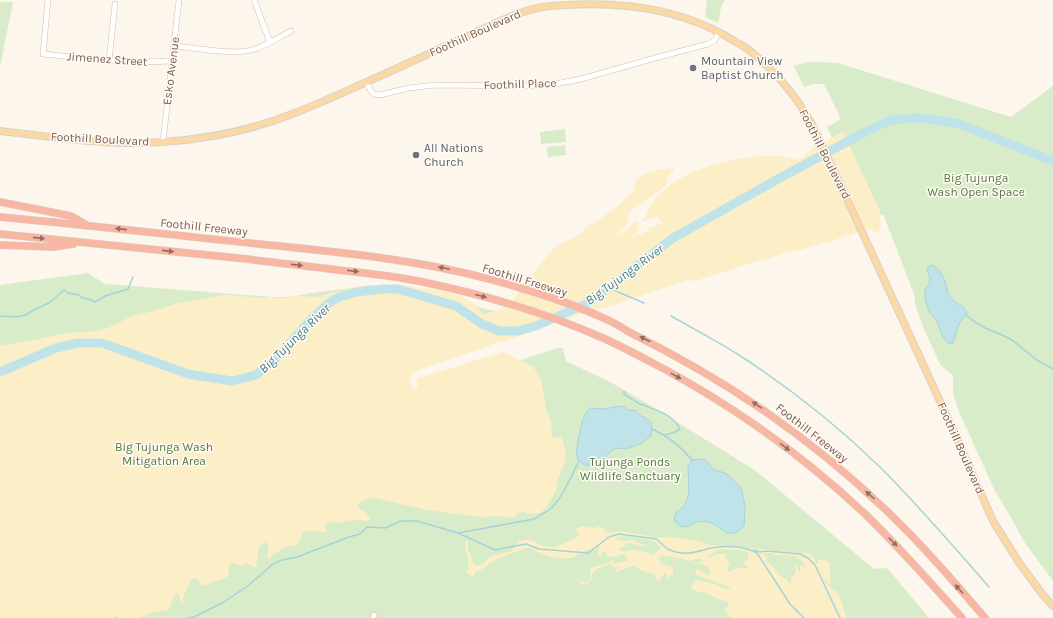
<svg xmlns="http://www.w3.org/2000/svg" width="1053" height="618" font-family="Karla,sans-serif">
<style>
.green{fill:#d8ecc9}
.sand{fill:#fcefc7;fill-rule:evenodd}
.water{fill:#bfe3e8;stroke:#a5d3da}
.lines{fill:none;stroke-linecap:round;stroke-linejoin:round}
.stream{stroke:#a5d3da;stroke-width:1.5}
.river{stroke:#bfe3e8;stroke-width:9}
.minor-casing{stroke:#d1beb0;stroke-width:6}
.major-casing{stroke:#dad1cd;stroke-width:8}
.highway-casing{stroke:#dad1cd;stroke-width:8}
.minor{stroke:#fff;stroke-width:5}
.major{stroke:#fbd9a5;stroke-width:6}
.highway{stroke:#f7b7a3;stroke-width:7}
.oneway{fill:#936e5e}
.worship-dot{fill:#6b7280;stroke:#fffaf3;stroke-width:1.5}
.labels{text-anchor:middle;stroke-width:3;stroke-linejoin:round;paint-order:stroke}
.street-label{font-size:12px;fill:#7a5c4d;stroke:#fffaf3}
.worship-label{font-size:12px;fill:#5b616d;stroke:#fffaf3;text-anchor:start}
.park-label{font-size:12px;fill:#537a41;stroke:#fffaf3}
.water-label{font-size:13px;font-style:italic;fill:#437c86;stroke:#fffaf3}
</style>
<rect width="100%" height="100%" fill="#fdf6ec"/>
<g class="green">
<path d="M707,0H725C719,6 721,15 718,23L705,17Z"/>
<polygon points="0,2 13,2 0,67"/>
<polygon points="807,62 817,62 838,63 1011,117 1053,86 1053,581 1025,543 1017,529 1012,519 995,491 960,414 953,394 953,376 948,371 941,366 924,329 916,308 914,294 883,214 874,217 867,215 827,127 841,119 824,84 813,84 804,87 794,66"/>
<polygon points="565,129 566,142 541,144 540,132"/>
<polygon points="565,145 566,155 548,157 547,147"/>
<polygon points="88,273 105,284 272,297 291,297 311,293 374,285 460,302 519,318 395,368 406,404 434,389 557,348 563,348 566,361 612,383 648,404 756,471 874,569 887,568 929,618 0,618 0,285"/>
</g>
<g class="sand">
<path d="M843,132L880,211C880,218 882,227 878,234L873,230L867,229L829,242L823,243L800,250L785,253L767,259L760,260L692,282L691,279C674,285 657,290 640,296C625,301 610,308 593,310L524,333V335L497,343L421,369L410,376L412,386L414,389H416L418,386L416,381L419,378L503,352L524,362L533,367L539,375L543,389L546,409L551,423L552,436L555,438L562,437L564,446L566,452L565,462L558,478L556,490L546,508L540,513L530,514L524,512L518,513L515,516L511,518L498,516L480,517L427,510L375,498C368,498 363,500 358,505L359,508L365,512L370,518L368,521L354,520L339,523L327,522L326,525V532C316,532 312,528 302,533L300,541L296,545L285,547L273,555L268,560L267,557L269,546L265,542L261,544L258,551L256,567H253L247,563L244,564L242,566C238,565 236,563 231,563L229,565L228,576L221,580L214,581L206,585H202L197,579L194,578L191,579L189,585L187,586C186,592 182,597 183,603L180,601V596L179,594L177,593L173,597L170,608L168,610L152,613L139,618H118L115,615L113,618H0V346L39,339L67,333L97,331L108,328L132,316L150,312L178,303L225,295H228L261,298L269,297L284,298L299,296L315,297L360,286L370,285H399L438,290L453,294L460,296L475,304L483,314C494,312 503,309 512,301L551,251L559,245L581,233L591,224L594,223L617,207L634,191C635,187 635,184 636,181C641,171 663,169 673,168L674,170C668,176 667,177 666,186L633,209L629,214C630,227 621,229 614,237C618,235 621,234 624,232C630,228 631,222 638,222L639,229L632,236L641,234L647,231L649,228L663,223L657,217L643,222C642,219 645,217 647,215L646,214C648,210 650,205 653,201C659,193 675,181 684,176C706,164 754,154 779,156C786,157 793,158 800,160L812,148Z"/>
<path d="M581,526L596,528L599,526L600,527L604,529L608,533L619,531L643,535L657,538L671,537L699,541L710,545L739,547L811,554L817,564L819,563L818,560H824L829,562C832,569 828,575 831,582L829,584L823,576V577L828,585L837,592L842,603L846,618H735L728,616L725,609L729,605L728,602L716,598L707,593L696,591L692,589L691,586L694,581C702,580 710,583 718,585C722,587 726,590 730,589L729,587L696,575L695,572L696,570L698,569C701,572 704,572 706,574L710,575C710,562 701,564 692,564L704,561L699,558L690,561L678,558L660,555L659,557L661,564L668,565L666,567L669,566H673V575L669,576V578H667L666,573L662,576L659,581H657L655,574L642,571L633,565L618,572L615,571L619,566L612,568V565L611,564C606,566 596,568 593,573C591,578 591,581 586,585H583L576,580L584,582L586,583C591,580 590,573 591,568L609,563L613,559V563L627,561V557L623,554L614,557L609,556L608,559L606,552H603L600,556L597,554L600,546C594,549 588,549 582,552C578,554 575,557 571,558C559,560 538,555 530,547L499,558L489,564L484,568L475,572L474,577L465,571L470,568L467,566L469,561V560H468C468,553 463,549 466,540H468V551L472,557L473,564L479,566C483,565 484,563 487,560C492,555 503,552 510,552L520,541C535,538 535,544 547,547C557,549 571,540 580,535L576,529ZM626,536L641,539L652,540L661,547V548L656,553L652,555L646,552L634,550L621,551L620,550V548L624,546L627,543C634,542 641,548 648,546L638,543L634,540L626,541L615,539L616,537ZM718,549L741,550L749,553L748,556V558L744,563L748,567V568H738L728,572L727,568L730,563L728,560L725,558L726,554H718L708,558L709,555L714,553L716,550ZM765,553C771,552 773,555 778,555C791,556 798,553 806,567H805L800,566V571L799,572L797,565H796L795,567L796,573L793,576L791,577V582L790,583L786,579L781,577C776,572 773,564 766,561V559L768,558L765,557L764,554Z"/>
</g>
<g class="water">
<path d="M932,265C941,270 945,279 947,289C948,292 948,295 951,298C956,304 964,305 967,313L959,324L953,343L950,344C940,339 941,328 936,320C935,317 931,315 930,313C927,308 924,297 925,291C925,287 930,285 930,280C931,274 922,268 932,265Z"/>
<path d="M620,406L624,407L628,410H635C641,418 646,417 652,423L651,436L642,443L626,449L617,448L612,450L606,457L596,464L586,466C583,464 579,462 577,457C575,452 581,426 583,419C585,415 587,411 590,408L604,409Z"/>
<path d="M704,459L713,469L727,474L741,488L745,506L744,526L735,533H726C718,526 709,519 697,522C694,522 692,525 689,526C682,529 677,525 674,519L676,512L684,507L689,494L688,467L692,460Z"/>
</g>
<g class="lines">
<g class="stream">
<polyline points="609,288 644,303"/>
<polyline points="966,315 975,322 985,328 1000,334 1012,340 1037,360 1053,369"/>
<polyline points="0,316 16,317 26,315 37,308 41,307 44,305 49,303 64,290 68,293 79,295 82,298 89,299 95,302 105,296 128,289 133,277"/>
<path d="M671,316C694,329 717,341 739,355C790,388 838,426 881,468C919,506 954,547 989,587"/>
<path d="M624,391V394C629,397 634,401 640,404C655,410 672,413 680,429L673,433L664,435"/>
<path d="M652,429C669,437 679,445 692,460"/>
<path d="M458,533L534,519C539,516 545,513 550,509C562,499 572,475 579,461"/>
<polyline points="754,550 760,552 767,551 800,554 808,558 815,565 840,618"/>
<path d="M188,618L194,617L224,602L249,585L273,564L282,560L297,557L349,537L360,534L367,527L385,528L401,521H417L458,533L495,550L526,544L539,549L588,553L609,537L619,534L656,539C660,542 663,546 668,549C672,551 679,553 683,553C693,554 702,550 711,548C725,545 744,546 757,553L790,604L804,618"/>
</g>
<polyline class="river" points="0,372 56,348 78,343 102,343 188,374 232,381 256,375 278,357 313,317 330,302 339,297 357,292 382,289 398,289 456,306 482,324 499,331 518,331 536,326 588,303 598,296 673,238 778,179 865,132 891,120 919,118 957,123 1053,161"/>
<defs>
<g id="minor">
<path d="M48,0L43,54C86,58 128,64 171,61"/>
<polyline points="254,0 270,42"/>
<path d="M174,46C196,48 235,56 255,49C267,45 279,37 291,31"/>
<polyline points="109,61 115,4"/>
<polyline points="366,82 371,91 374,94 380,95 409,88 434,85 531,86 550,85 581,79 655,58 708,44 715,40 719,32"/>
<polyline points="163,142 179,0"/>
<polyline points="373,618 374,615"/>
</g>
<path id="major" d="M0,131C54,137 109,146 163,142C206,139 252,130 292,114C321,103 350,89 378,77C418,59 457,41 496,23C511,16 526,10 542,7C605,0 670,4 726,36C734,41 742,45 749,50C777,72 802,103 817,134L950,423L993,521L1020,564L1043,595L1053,606"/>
<g id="highway">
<polyline points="0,202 71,216 85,224"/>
<path d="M0,217C86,225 173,235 259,244C337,252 414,259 489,279C530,290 572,303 610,321C616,324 623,328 629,332C728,381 813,439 892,516C925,548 955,583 985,618"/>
<path d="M0,234C82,242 165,251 247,259C277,263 308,266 338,270C367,273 395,276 423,282C485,295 546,313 603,338C625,348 645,359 666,370C739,410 806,458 866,515C900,548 931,583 962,618"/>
<polyline points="0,245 53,247 73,244"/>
</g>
</defs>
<use href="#minor" class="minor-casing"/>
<use href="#major" class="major-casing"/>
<use href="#highway" class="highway-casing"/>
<use href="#minor" class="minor"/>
<use href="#major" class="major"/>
<use href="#highway" class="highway"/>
</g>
<defs><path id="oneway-solid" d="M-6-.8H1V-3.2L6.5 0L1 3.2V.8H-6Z"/></defs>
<g class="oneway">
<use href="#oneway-solid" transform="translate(121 229) rotate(-174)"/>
<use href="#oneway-solid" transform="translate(39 238) rotate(6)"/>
<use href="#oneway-solid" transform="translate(168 251) rotate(6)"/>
<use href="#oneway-solid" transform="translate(297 265) rotate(6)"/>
<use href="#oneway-solid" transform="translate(444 268) rotate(-168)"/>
<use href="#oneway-solid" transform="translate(353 271) rotate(7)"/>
<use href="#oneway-solid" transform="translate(481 296) rotate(15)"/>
<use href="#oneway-solid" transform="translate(645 339) rotate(-153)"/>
<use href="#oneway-solid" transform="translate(676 376) rotate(29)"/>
<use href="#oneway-solid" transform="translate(757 405) rotate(-146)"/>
<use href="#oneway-solid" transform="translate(785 447) rotate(37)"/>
<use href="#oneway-solid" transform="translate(870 495) rotate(-138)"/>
<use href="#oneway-solid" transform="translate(893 542) rotate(45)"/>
<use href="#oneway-solid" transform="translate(959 589) rotate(-132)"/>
</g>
<g class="worship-dot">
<circle cx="693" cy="68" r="4"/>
<circle cx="416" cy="155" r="4"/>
</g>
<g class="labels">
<g class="street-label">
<text transform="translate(475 33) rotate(-24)" y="4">Foothill Boulevard</text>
<text transform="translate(107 59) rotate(4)" y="4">Jimenez Street</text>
<text transform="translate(171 71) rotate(-83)" y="4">Esko Avenue</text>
<text transform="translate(520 84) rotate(-2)" y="4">Foothill Place</text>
<text transform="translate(100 139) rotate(3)" y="4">Foothill Boulevard</text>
<text transform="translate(825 154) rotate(63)" y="4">Foothill Boulevard</text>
<text transform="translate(204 227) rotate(6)" y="4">Foothill Freeway</text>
<text transform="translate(525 280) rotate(17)" y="4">Foothill Freeway</text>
<text transform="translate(812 433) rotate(38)" y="4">Foothill Freeway</text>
<text transform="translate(961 448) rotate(66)" y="4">Foothill Boulevard</text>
</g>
<g class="worship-label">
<text x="701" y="65">Mountain View<tspan x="701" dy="14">Baptist Church</tspan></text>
<text x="424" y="152">All Nations<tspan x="424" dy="14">Church</tspan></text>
</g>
<g class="park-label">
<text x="976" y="182">Big Tujunga<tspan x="976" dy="14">Wash Open Space</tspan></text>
<text x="164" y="451">Big Tujunga Wash<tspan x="164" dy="14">Mitigation Area</tspan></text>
<text x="630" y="466">Tujunga Ponds<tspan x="630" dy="14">Wildlife Sanctuary</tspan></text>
</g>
<g class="water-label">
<text transform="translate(624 274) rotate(-36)" y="5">Big Tujunga River</text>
<text transform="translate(294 338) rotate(-44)" y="5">Big Tujunga River</text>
</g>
</g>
</svg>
